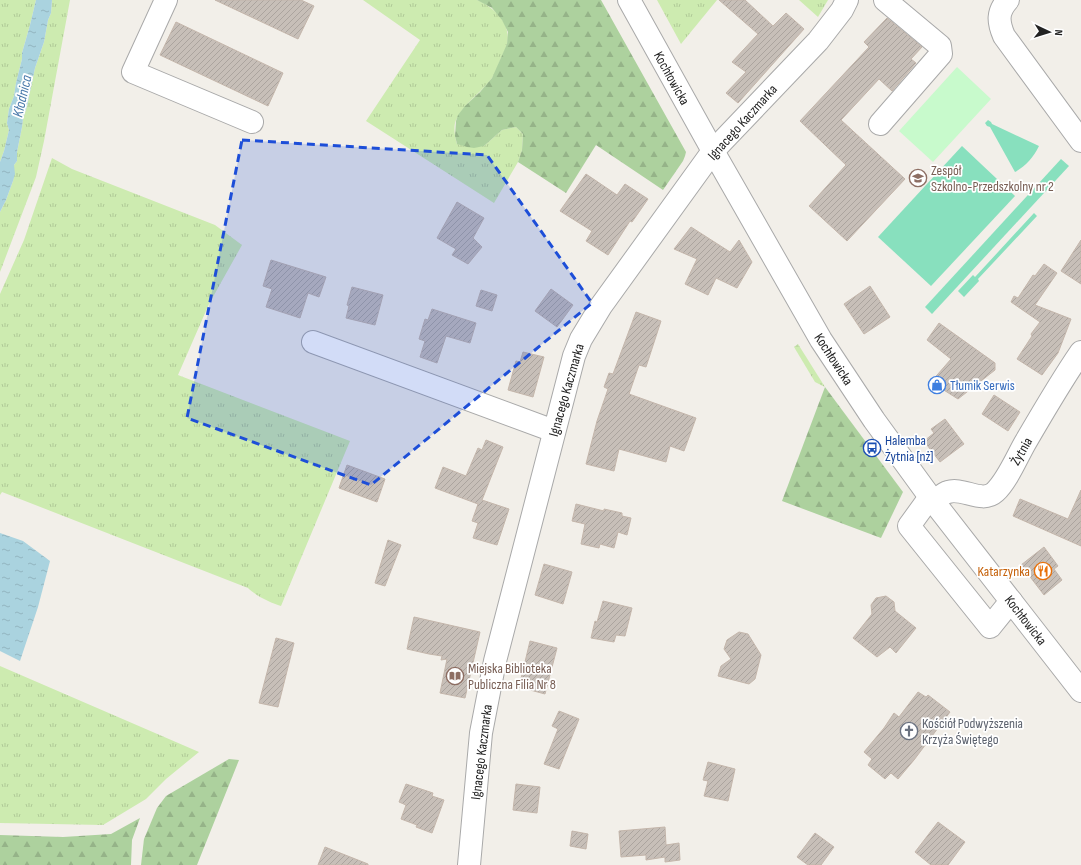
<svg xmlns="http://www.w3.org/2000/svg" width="1081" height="865" font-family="'Sofia Sans Condensed',sans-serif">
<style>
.grass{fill:url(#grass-tufts)}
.forest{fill:url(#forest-firs)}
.park{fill:#c8facc}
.pitch{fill:#88e0be}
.water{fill:url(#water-ripples)}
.building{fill:url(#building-hatch);stroke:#c4b6ab}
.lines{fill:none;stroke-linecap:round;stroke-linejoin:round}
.minor-casing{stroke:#a9a9a9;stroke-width:24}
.minor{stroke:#fff;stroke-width:22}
.marked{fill:#1d4ed8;fill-opacity:0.2;stroke:#1d4ed8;stroke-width:3;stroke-dasharray:8 5;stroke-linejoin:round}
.labels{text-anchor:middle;stroke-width:3.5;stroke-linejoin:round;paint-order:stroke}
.street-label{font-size:14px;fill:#222;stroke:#fff}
.education-label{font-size:14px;fill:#785e54;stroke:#fff;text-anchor:start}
.shop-label{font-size:14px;fill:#366cbe;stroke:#fff;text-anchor:start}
.transit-label{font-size:14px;fill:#164399;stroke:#fff;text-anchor:start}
.food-label{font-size:14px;fill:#c56008;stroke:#fff;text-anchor:end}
.worship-label{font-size:14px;fill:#5b616d;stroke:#fff;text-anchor:start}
.water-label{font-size:15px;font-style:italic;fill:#4a7aab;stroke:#fff}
</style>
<defs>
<pattern id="grass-tufts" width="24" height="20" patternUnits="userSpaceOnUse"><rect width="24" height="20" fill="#cdebb0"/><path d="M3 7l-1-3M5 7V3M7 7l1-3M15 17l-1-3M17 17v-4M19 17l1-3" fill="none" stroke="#b0c997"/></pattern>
<pattern id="forest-firs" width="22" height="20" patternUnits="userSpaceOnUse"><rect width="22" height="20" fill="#add19e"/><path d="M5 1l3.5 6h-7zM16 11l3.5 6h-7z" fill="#95b388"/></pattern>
<pattern id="water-ripples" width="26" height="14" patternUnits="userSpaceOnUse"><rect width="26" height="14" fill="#aad3df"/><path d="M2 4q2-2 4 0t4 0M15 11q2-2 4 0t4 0" fill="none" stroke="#92b5bf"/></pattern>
<pattern id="building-hatch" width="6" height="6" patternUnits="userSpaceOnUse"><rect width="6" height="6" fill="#c7bfb8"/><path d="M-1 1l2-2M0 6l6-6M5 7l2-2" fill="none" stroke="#aba49e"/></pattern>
</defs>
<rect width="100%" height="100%" fill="#f2efe9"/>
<g class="grass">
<polygon points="0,0 36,0 30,25 22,53 22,59 16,83 14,96 9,109 7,123 9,130 4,151 0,162"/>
<polygon points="52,0 70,0 44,141 36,177 0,272 0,212 6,200 13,181 14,174 14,165 17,161 17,152 22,127 23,119 27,106 35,68 44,42 48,20 51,13"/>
<path d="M363,0H477C494,7 512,24 507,44C506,49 503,54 501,58C498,65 496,72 492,78C481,93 464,103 456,120C453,127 455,137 457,144L484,146L502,130L516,127L523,134L522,150L518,162L494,203L366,121L420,40Z"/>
<polygon points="657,0 717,0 681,44"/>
<polygon points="799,0 828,0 818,17"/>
<path d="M52,158L72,169L215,225L242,245L209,304L178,375L350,441L281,606C271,603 256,596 248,588L2,492L0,495V294L24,240Z"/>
<polygon points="798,344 825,387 815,382 794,347"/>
<polygon points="0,666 199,752 166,779 146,799 103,825 0,823"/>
</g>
<g class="forest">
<polygon points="477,0 601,0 686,152 685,156 683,161 663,190 596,145 566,193 518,162 522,150 523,134 516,127 502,130 484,146 474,148 467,147 457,144 455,136 456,121 458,115 465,106 480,92 492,78 507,44 508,32 502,20 492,8"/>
<polygon points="825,387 903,492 881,538 782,501"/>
<polygon points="229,759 239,760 197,865 141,865 144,839 157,808 166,796"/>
<polygon points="140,818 132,840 131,865 0,865 0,835 63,837 111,834"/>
</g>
<polygon class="park" points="957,67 991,99 933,162 899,131"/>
<g class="pitch">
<path d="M988,120L991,122L992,124L1039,146C1033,158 1026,166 1015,172L990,127L987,126L985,123Z"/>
<polygon points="962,146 1015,196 931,286 878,237"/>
<polygon points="1061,159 1069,166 932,314 925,307"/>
<polygon points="1034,213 1037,216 978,279 979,281 964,297 958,291 973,275 975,277"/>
</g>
<g class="water">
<polygon points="36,0 52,0 51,13 48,20 44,42 35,68 27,106 23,119 22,127 17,152 17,161 14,165 15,174 13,181 6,200 0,212 0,162 4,151 9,130 7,123 9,109 14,96 16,83 22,59 22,53 30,25"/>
<polygon points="0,533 23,541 50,561 38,607 20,661 0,651"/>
</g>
<g class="building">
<polygon points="215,0 301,0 314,6 298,39"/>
<polygon points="719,0 745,0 773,26 786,13 804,29 738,103 726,93 746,72 732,62 758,34"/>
<polygon points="887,18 922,47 911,59 916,63 892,91 879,79 841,120 905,179 847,241 809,206 846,165 800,121 869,47 864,42"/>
<polygon points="176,22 283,73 268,106 160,55"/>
<polygon points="586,174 617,195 625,184 648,199 632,222 630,221 608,255 586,241 592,231 560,211"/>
<polygon points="457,202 484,218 473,238 482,247 468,264 452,255 456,249 437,238"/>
<polygon points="691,227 730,252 739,240 752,262 737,288 716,278 708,295 685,284 697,259 674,249"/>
<polygon points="1081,240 1081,284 1061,271"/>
<polygon points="271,260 326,277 319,297 308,293 300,318 266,307 272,289 263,286"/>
<polygon points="1044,264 1057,273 1035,305 1071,319 1058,353 1042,375 1017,359 1032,336 1031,334 1040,322 1011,302 1014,296 1018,298 1033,275 1035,276"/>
<polygon points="870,286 890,317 864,334 844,304"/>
<polygon points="352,287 383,295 375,325 346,318 349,306 347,305"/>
<polygon points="551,289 573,305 557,327 535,311"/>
<polygon points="481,290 497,295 492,311 476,306"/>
<polygon points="432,309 476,323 470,343 446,336 437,363 420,357 425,341 419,339 425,319 428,320"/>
<polygon points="636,312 661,321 646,367 639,365 629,394 696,418 684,451 670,446 666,462 619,449 614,471 586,464 597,421 608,389 604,387 609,373 613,374"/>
<polygon points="939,323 995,363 995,370 958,399 931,382 951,359 927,340"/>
<polygon points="523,352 544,357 533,397 508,390 516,361 520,362"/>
<polygon points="994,395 1020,412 1008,431 982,414"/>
<polygon points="945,419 964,444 940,462 924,441 934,433 931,429"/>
<polygon points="486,440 503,447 482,500 509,509 497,545 473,538 478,523 472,521 478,504 435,488 443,467 466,476 478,448 482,450"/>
<polygon points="347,465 385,479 377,502 339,488"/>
<polygon points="1081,490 1081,546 1013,516 1020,499 1068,519"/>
<polygon points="576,504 604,511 604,509 622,513 622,516 631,518 627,535 618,532 614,548 600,544 599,548 581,544 585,524 572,521"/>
<polygon points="388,540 401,545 385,586 375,583"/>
<polygon points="1044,547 1058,566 1054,569 1062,580 1044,595 1021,565"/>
<polygon points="544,564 572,572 563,604 535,595"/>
<polygon points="886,596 894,602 895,611 916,628 896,653 890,647 877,657 853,638 872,614 871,605 876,598"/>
<polygon points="603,601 632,608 625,636 616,635 614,642 591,638 595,621 597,622"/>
<polygon points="414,617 480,632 465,698 440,693 447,659 441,660 442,656 429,654 407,649"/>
<polygon points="739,632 748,634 761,655 755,679 749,684 718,676 721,666 731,659 724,649 727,640"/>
<polygon points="276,638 294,643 278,707 259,703"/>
<polygon points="530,641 557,648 545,694 519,687"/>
<polygon points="918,692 926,697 928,695 950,712 914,760 898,779 891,773 885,779 868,765 872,759 864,752 884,728 894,713 899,717"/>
<polygon points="559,711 579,719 559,769 544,764 558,729 552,726"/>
<polygon points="708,762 735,769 728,801 704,796 708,781 703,780"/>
<polygon points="406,784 433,793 432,796 444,800 432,833 416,827 417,825 401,819 406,805 399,802"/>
<polygon points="516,784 540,787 537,813 513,810"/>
<polygon points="938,822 965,842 948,865 931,865 915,852"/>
<polygon points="665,827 666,845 679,843 680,860 665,862 665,857 646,860 646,855 621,857 619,831"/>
<polygon points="572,831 588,834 586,849 570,846"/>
<polygon points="815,833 834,847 821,865 808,865 797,857"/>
<polygon points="325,847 368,864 368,865 318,865"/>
</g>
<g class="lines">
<defs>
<g id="minor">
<polyline points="166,0 133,72 252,122"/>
<polyline points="629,0 713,151 821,340 874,420 930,497 1081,691"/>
<path d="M1008,0C997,12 998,22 1004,36L1081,141"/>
<polyline points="880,124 941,54 940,46 885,0"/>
<polyline points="313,342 554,431"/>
<polyline points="930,497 909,526 990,627 1011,601"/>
<path d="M934,502C938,499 943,493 948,492C963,487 982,504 995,492C1007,481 1017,457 1025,443C1043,412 1061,381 1081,352"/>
<polyline points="469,865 481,733 495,661 574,356 581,339 601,306 713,151 818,41 842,10 847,0"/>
</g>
</defs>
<use href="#minor" class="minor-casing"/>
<use href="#minor" class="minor"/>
</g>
<path class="marked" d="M242,140L487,155L592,303L371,485L187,418Z"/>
<defs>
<symbol id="school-ring" viewBox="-11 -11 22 22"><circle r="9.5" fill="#fff" stroke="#8d6e63" stroke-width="1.5"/><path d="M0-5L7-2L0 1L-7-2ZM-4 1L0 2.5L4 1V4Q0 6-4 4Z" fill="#8d6e63"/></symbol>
<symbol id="shop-ring" viewBox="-11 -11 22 22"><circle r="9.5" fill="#fff" stroke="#3f7fe0" stroke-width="1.5"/><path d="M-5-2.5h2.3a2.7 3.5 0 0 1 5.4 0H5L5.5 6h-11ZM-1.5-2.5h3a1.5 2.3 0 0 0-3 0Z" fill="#3f7fe0"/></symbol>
<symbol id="bus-ring" viewBox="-11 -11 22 22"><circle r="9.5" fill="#fff" stroke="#1a4fb4" stroke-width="1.5"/><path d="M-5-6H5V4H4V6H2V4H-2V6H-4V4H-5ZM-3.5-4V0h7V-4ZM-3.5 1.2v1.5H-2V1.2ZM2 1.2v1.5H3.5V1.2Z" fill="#1a4fb4"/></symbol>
<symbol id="restaurant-ring" viewBox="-11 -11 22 22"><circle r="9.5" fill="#fff" stroke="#e8710a" stroke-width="1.5"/><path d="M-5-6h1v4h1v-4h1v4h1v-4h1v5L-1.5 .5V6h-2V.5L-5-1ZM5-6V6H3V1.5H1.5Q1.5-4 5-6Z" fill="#e8710a"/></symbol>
<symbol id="library-ring" viewBox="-11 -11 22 22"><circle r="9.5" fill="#fff" stroke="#8d6e63" stroke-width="1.5"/><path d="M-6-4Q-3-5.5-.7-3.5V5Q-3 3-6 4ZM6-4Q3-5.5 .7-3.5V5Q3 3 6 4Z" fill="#8d6e63"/></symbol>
<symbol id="church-ring" viewBox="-11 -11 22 22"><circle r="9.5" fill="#fff" stroke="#6b7280" stroke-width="1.5"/><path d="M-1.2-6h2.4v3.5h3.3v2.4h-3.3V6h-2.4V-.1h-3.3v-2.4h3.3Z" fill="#6b7280"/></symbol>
</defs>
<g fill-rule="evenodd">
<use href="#school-ring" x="908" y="168" width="20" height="20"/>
<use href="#shop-ring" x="927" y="375" width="20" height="20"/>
<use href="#bus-ring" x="862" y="438" width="20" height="20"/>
<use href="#restaurant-ring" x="1033" y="561" width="20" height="20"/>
<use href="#library-ring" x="445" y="666" width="20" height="20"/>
<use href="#church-ring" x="899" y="721" width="20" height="20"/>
</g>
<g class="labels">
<g class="street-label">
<text transform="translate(672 78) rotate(61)" y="5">Kochłowicka</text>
<text transform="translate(742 122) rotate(-48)" y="5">Ignacego Kaczmarka</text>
<text transform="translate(834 359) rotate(57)" y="5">Kochłowicka</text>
<text transform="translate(566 390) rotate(-74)" y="5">Ignacego Kaczmarka</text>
<text transform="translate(1021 451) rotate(-60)" y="5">Żytnia</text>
<text transform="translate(1026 620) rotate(52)" y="5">Kochłowicka</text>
<text transform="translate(481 752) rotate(-83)" y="5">Ignacego Kaczmarka</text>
</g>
<g class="education-label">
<text x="931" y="175">Zespół<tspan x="931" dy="16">Szkolno-Przedszkolny nr 2</tspan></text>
<text x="468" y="673">Miejska Biblioteka<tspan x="468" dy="16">Publiczna Filia Nr 8</tspan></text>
</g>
<g class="shop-label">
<text x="950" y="390">Tłumik Serwis</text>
</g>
<g class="transit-label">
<text x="885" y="445">Halemba<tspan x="885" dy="16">Żytnia [nż]</tspan></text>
</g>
<g class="food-label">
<text x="1030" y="576">Katarzynka</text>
</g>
<g class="worship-label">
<text x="922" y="728">Kościół Podwyższenia<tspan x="922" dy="16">Krzyża Świętego</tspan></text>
</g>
<g class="water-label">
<text transform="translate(22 96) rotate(-77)" y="5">Kłodnica</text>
</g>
</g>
<g transform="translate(1049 32) rotate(94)" stroke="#ffffff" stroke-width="3" paint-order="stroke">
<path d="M0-3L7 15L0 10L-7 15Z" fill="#222222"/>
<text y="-6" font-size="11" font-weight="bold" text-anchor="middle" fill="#222222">N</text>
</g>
</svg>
